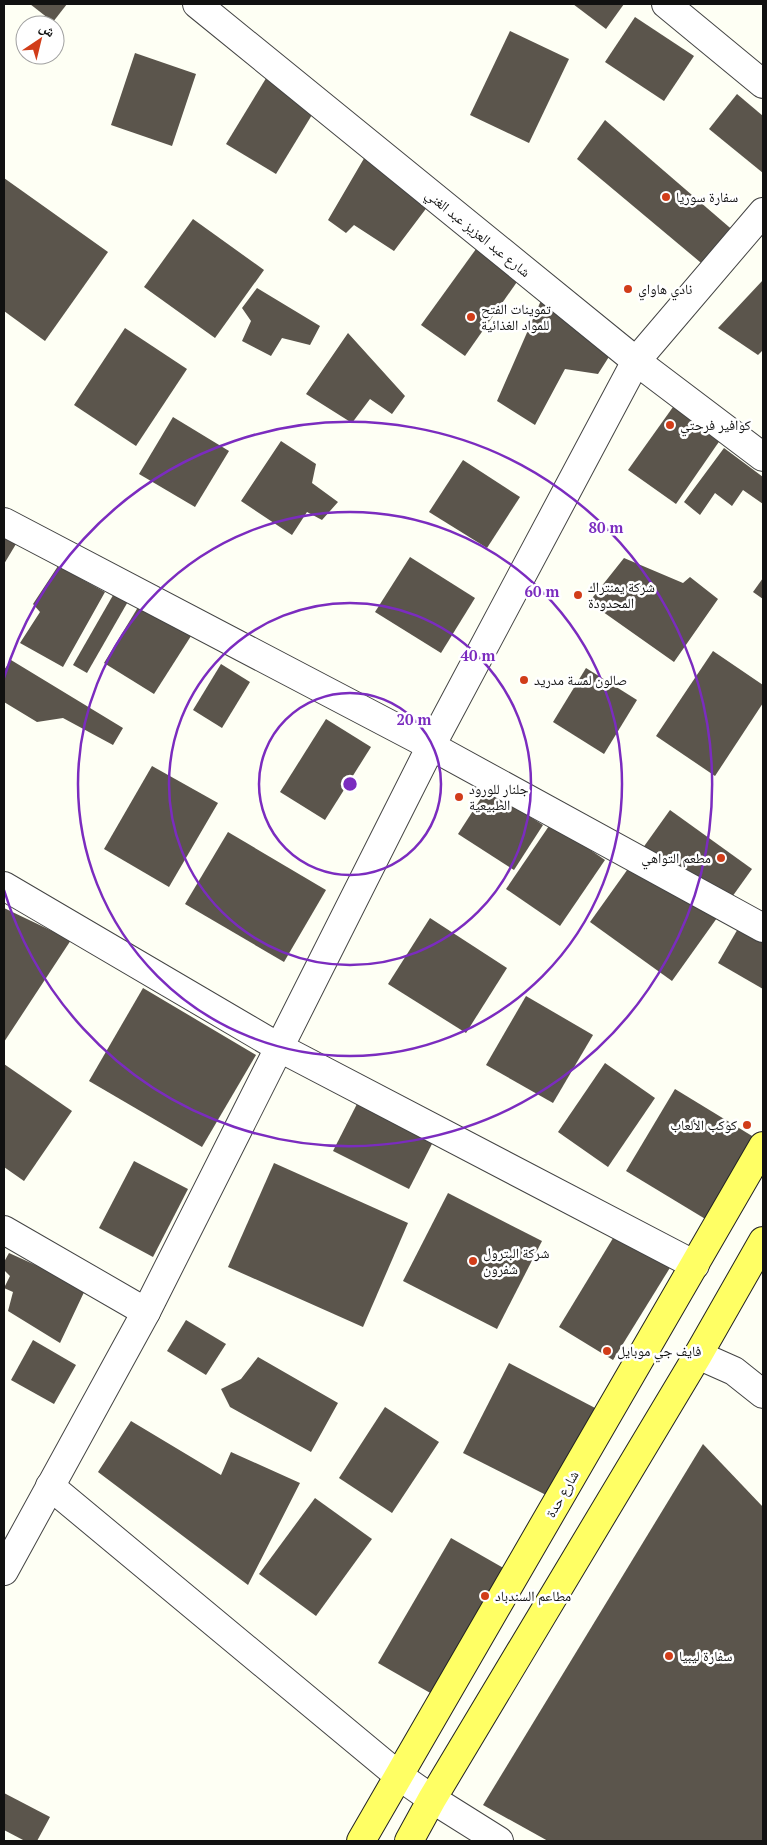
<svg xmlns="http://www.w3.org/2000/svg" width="767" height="1845" font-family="'PT Serif','Noto Naskh Arabic',serif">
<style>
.building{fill:#5b554c}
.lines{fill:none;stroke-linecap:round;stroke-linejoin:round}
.minor-casing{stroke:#444;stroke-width:30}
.major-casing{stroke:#222;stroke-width:30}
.minor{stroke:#fff;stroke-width:28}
.major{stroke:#ffff64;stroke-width:28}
.ring{fill:none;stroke:#7b2cbf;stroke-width:2.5}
.poi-dot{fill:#d13d19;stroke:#fff;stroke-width:2}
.labels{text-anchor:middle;stroke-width:5;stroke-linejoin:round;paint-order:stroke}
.poi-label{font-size:14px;fill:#111;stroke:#fff;text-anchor:start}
.street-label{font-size:14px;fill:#111;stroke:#fff}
.centre{fill:#7b2cbf;stroke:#fff;stroke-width:2.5}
.ring-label{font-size:15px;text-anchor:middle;font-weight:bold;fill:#7b2cbf;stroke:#fff;stroke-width:5;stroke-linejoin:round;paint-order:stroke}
</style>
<rect width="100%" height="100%" fill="#fefff4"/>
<g class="building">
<polygon points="30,4 67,4 53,22"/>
<polygon points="573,4 624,4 606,29"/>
<polygon points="635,17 694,56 664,101 605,62"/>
<polygon points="510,31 569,59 529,143 470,115"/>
<polygon points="135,53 196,74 172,146 111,125"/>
<polygon points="268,75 318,105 276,174 226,144"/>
<polygon points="737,94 763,116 763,173 709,129"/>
<polygon points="605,120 736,233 706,267 577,159"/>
<polygon points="366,155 431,202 394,251 354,225 346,233 328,220"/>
<polygon points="4,178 108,252 45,341 4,311"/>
<polygon points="193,219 264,270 215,338 144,287"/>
<polygon points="476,249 519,279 465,356 421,325"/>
<polygon points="763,280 763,350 758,355 718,328"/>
<polygon points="257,288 320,326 310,345 282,338 271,356 242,341 251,321 242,308"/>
<polygon points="543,296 612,352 598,374 565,369 535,425 497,401"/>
<polygon points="125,328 187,369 136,446 74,405"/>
<polygon points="348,333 405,396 392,414 370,399 352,423 306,394"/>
<polygon points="678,400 725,433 676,504 628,470"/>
<polygon points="173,417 229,451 195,507 139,474"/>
<polygon points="281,441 316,464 312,483 338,502 322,520 307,512 292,535 241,501"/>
<polygon points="724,448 763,477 763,504 743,490 732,506 715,493 700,515 684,502"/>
<polygon points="463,460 520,497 487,548 429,512"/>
<polygon points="4,530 19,539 4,564"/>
<polygon points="410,557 475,598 441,653 375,612"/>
<polygon points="624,558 683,583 690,577 718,599 674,662 589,602"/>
<polygon points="58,566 105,592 63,667 20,643 40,612 33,604"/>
<polygon points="763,578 763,599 753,592"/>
<polygon points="116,590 130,598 87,673 73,665"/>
<polygon points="140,604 191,636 154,694 104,663"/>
<polygon points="713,651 763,685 763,703 715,776 656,736"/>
<polygon points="11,660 123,728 113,745 63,718 37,722 4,702 4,670"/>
<polygon points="221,664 250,682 222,728 193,710"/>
<polygon points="586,668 637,700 604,754 553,722"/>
<polygon points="326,719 371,747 325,820 280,792"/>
<polygon points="152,766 218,803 169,887 104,849"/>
<polygon points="487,789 543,825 514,870 458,834"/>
<polygon points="670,810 752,869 672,981 590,922"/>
<polygon points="551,823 605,860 560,926 506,889"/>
<polygon points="228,832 326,890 284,962 185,904"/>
<polygon points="4,908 71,940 4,1042"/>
<polygon points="750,908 763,915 763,989 718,963"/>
<polygon points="430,918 507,968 466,1033 388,984"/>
<polygon points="143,988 256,1055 202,1147 89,1081"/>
<polygon points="526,996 593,1035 553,1103 486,1065"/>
<polygon points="605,1063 655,1098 608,1167 558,1132"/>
<polygon points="4,1064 72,1111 24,1181 4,1167"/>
<polygon points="675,1089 757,1139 707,1220 626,1171"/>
<polygon points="359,1100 435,1138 409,1189 333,1151"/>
<polygon points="134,1161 188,1189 153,1257 99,1228"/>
<polygon points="274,1163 408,1223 363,1327 228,1267"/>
<polygon points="448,1193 542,1241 497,1329 403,1281"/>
<polygon points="621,1225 676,1258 613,1360 559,1327"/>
<polygon points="9,1253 86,1288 60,1343 8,1311 13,1292 4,1288 10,1276 4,1270 4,1262"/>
<polygon points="186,1320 226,1344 206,1375 167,1351"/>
<polygon points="33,1340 76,1365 54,1404 11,1380"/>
<polygon points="258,1357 338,1403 311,1452 230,1407 221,1389 241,1379"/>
<polygon points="509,1363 597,1409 552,1498 463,1453"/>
<polygon points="385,1407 439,1442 392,1513 339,1478"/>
<polygon points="131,1421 221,1475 231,1452 300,1483 248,1585 98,1472"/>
<polygon points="703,1444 763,1507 763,1841 548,1841 483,1805"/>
<polygon points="315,1498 372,1539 316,1616 259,1574"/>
<polygon points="451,1538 512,1573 439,1698 378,1663"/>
<polygon points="4,1793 50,1817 37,1841 25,1841 4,1830"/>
</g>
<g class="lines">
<defs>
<g id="minor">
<polyline points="197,4 636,361 763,457"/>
<polyline points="666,4 763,84"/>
<polyline points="4,522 431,746 763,928"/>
<polyline points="4,886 280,1048 695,1265"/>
<polyline points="4,1230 146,1312"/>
<polyline points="698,1355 734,1371 763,1394"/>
<polyline points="50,1486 399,1776 432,1799 499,1841"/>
<polyline points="4,1571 146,1312 431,746 636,361 763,212"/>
</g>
<g id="major">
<polyline points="361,1841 763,1146"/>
<polyline points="409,1841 432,1799 698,1355 763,1241"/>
</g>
</defs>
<use href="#minor" class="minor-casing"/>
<use href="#major" class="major-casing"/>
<use href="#minor" class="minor"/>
<use href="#major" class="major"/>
</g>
<g class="ring">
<circle cx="350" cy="784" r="91"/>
<circle cx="350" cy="784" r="181"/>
<circle cx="350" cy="784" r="272"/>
<path d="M4 678A362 362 0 1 1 4 890"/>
</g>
<g class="poi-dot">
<circle cx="666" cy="197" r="5"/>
<circle cx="628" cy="289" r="5"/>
<circle cx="471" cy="317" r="5"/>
<circle cx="670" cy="425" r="5"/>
<circle cx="578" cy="595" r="5"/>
<circle cx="524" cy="680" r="5"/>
<circle cx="459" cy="797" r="5"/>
<circle cx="721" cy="858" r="5"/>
<circle cx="747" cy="1125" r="5"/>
<circle cx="473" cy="1261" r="5"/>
<circle cx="607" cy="1351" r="5"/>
<circle cx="485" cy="1596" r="5"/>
<circle cx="669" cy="1656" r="5"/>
</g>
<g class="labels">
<g class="poi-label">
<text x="676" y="202">سفارة سوريا</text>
<text x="638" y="294">نادي هاواي</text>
<text x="481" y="314">تموينات الفتح<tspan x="481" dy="16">للمواد الغذائية</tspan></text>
<text x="680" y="430">كوافير فرحتي</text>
<text x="588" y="592">شركة يمنتراك<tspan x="588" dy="16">المحدودة</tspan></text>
<text x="534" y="685">صالون لمسة مدريد</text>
<text x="469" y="794">جلنار للورود<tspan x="469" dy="16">الطبيعية</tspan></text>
<text x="711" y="863" text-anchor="end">مطعم التواهي</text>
<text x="737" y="1130" text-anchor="end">كوكب الألعاب</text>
<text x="483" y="1258">شركة البترول<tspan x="483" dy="16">شفرون</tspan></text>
<text x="617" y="1356">فايف جي موبايل</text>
<text x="495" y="1601">مطاعم السندباد</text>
<text x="679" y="1661">سفارة ليبيا</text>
</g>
<g class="street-label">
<text transform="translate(478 233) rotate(39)" y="5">شارع عبد العزيز عبد الغني</text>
<text transform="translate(562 1494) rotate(-60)" y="5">شارع حدة</text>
</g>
</g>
<circle cx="350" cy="784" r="8" class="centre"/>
<g class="ring-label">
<text x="606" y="533">80 m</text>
<text x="542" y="597">60 m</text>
<text x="478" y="661">40 m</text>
<text x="414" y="725">20 m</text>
</g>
<rect width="767" height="1845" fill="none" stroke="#111111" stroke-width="10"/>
<g transform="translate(40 40) rotate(35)"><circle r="24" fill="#ffffff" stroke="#a0a0a0"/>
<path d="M0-4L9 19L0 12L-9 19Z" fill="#d13d19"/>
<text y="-8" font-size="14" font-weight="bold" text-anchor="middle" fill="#111111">ش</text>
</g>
</svg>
